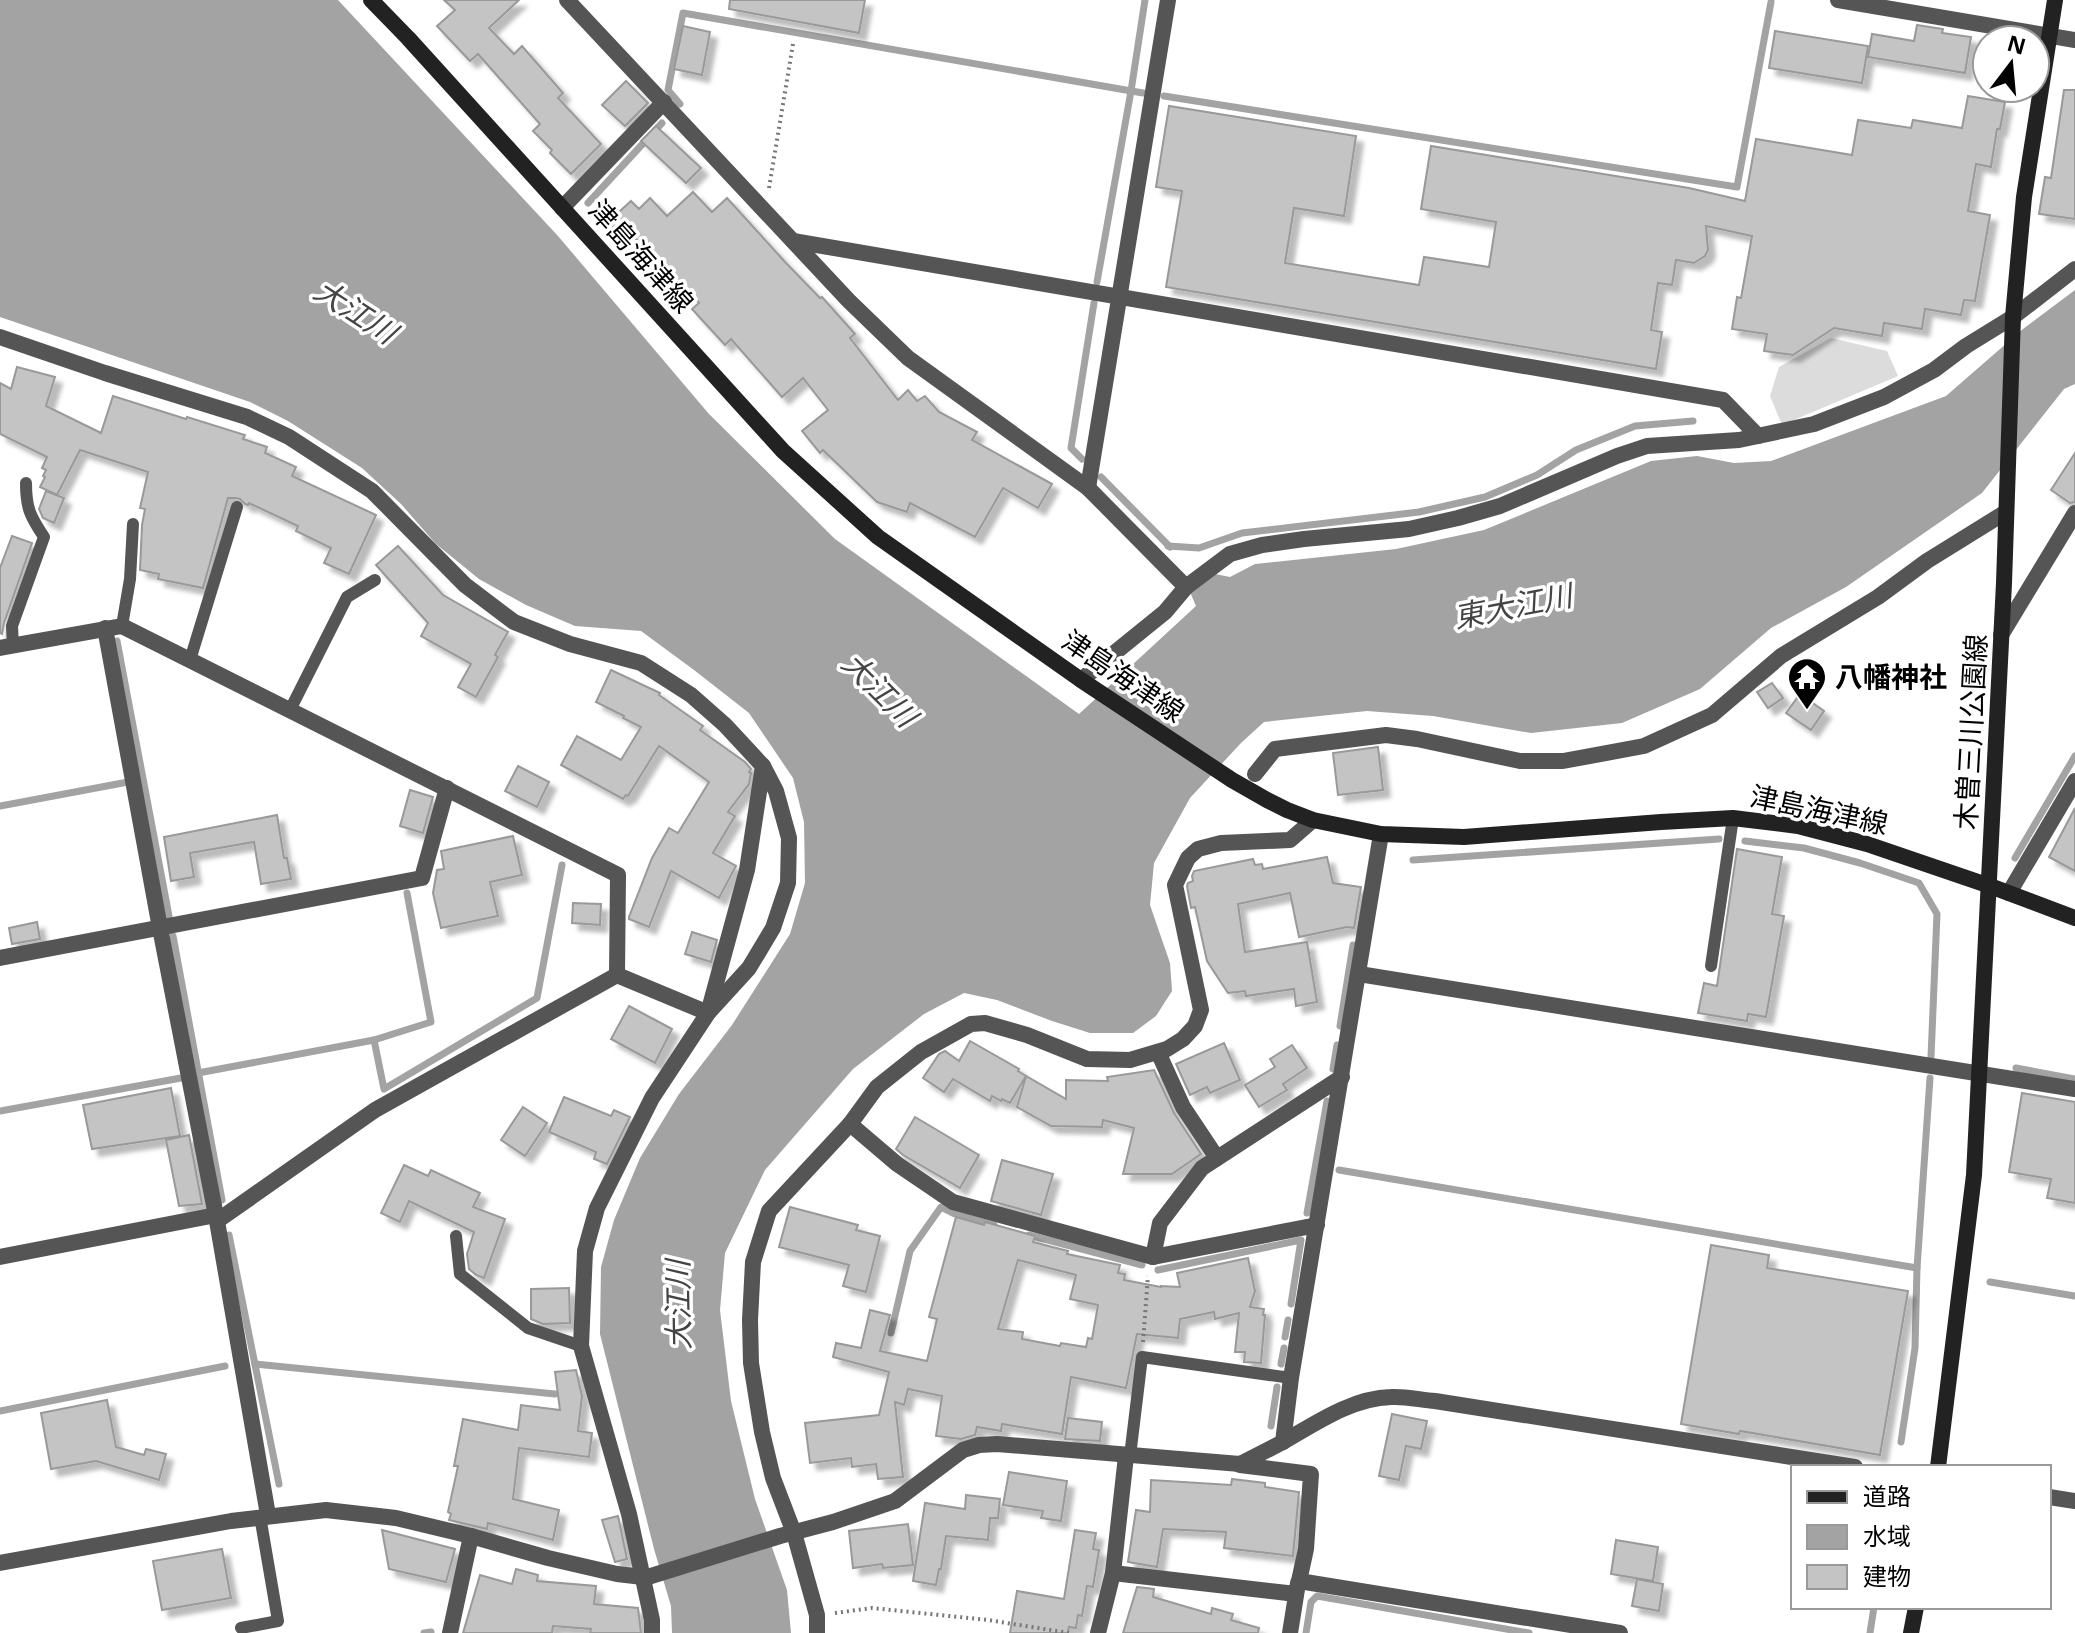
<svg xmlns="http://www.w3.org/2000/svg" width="2075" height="1633" font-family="'Open Sans','Noto Sans JP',sans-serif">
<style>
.green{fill:#dcdcdc}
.water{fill:#a3a3a3}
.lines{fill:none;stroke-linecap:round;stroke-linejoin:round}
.stream{stroke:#a3a3a3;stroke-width:7}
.building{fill:#c4c4c4;stroke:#999;stroke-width:2;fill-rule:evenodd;filter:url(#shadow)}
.path{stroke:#777;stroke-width:4;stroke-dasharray:2 4;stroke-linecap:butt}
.service{stroke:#555;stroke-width:12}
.minor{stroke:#555;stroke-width:16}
.tertiary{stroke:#555;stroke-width:16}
.secondary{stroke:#222;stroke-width:16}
.labels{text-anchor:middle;stroke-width:7;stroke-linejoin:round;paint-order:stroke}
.street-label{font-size:28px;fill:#000;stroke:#fff}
.poi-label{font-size:28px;font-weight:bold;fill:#000;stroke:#fff;text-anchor:start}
.water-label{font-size:30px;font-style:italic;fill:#444;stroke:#fff}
</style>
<defs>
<filter id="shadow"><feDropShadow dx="7" dy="7" stdDeviation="2" flood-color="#0004"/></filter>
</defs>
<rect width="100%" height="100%" fill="#fff"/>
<polygon class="green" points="1831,338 1887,351 1898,376 1782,425 1770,396 1779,367"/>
<polygon class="water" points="0,0 338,0 558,236 709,414 835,539 1079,714 1196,606 1190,592 1215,574 1230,577 1255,564 1396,549 1484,530 1651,461 1697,456 1734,463 1771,461 1946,396 2023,329 2075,290 2075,384 2064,389 1982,493 1846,587 1771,628 1700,689 1622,723 1531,733 1433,716 1367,711 1264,722 1241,743 1190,798 1154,863 1150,905 1170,963 1172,991 1156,1016 1133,1033 1090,1033 1052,1021 997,1000 964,993 924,1014 853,1069 765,1170 725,1253 720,1310 731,1401 755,1499 787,1590 791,1633 672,1633 671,1606 654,1549 600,1334 601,1267 614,1220 640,1158 679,1094 732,1025 790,934 805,883 804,822 793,778 749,713 694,670 641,631 575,626 526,605 479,579 436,544 401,504 362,468 288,421 250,402 0,317"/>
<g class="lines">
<g class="stream">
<polyline points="1164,96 1737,187 1771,2"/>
<polyline points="680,104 668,90 683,13 1143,93"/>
<polyline points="588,203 662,123"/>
<polyline points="1097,282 1131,91 1145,0"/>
<polyline points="1082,459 1071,448 1094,303"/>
<polyline points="1101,477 1170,547"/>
<polyline points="1168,546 1199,548 1242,533 1419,512 1485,497 1537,475 1576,450 1635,426 1693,421"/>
<polyline points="117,641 169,916"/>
<polyline points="0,806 128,782"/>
<polyline points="1745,841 1804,848 1860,863 1919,883 1937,914 1931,1057"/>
<polyline points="2015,858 2075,756"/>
<polyline points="1413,860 1719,839"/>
<polyline points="173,936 222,1200"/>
<polyline points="1340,1026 1353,945"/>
<polyline points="374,1040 384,1089 537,998 562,865"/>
<polyline points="2016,1068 2075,1079"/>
<polyline points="1333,1069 1337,1045"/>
<polyline points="198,1073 374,1040 431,1022 407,893"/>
<polyline points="0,1111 181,1078"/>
<polyline points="1339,1170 1917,1268"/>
<polyline points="1307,1213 1327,1101"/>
<polyline points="229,1235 279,1484"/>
<polyline points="1029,1235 1142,1265"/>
<polyline points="1158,1270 1301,1240 1291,1304"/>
<polyline points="1990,1282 2075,1296"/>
<polyline points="891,1333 910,1251 941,1207 955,1214 994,1225"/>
<polyline points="1285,1337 1288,1320"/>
<polyline points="255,1364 555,1394"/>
<polyline points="1281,1364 1284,1348"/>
<polyline points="0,1411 225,1366"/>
<polyline points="1271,1426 1277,1387"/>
<polyline points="1901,1442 1915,1348 1917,1268 1930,1078"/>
<polyline points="424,1633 431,1632"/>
<polyline points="1306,1633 1311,1602 1317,1596 1529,1633"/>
<polyline points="1870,1633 1874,1607"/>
</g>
</g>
<g class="building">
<polygon points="444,0 519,0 489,28 514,54 522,46 563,93 558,98 601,144 571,174 550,153 552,150 533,131 540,124 478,54 470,61 437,26 455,10"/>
<polygon points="730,0 865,0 859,33 729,9"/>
<polygon points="1917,25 1943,29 1942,33 1971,37 1965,73 1868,57 1872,34 1914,41"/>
<polygon points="683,26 710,32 702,75 674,69"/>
<polygon points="1775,31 1868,46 1862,83 1769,68"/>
<polygon points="626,81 648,103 625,126 602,105"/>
<polygon points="2064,90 2075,90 2075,219 2039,214 2045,177 2051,178"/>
<polygon points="1968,96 2005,102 2000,129 1997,129 1991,167 1976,164 1968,211 1990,215 1975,301 1964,300 1961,315 1925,309 1922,329 1884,323 1882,336 1834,328 1793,355 1764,351 1767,334 1732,329 1737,297 1741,298 1752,236 1706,226 1708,250 1705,256 1694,263 1676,260 1672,285 1658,283 1651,330 1662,332 1656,369 1166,287 1182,191 1156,187 1169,106 1356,136 1344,216 1294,208 1285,263 1419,285 1424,257 1489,267 1496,222 1421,209 1431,146 1689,188 1745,201 1756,139 1852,155 1858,120 1911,128 1913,120 1962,128"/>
<polygon points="656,126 701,168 686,183 641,141"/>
<polygon points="693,192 712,212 727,198 786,263 820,298 822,297 855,334 850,338 898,400 908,390 917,401 925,396 939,412 977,432 972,440 1052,484 1038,508 1003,488 975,537 910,503 907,512 877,502 823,450 820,453 802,431 828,410 803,378 782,397 731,339 725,345 692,309 699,303 657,256 654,259 632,235 625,240 608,222 631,201 639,209 650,198 667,216"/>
<polygon points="17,367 55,377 46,406 101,433 113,396 186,419 187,417 245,435 243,439 267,447 265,453 296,467 292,476 376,515 349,574 324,563 331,548 296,531 298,526 249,503 248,505 245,504 240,499 236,498 228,498 203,588 158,579 159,574 140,570 142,525 145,509 140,508 148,472 80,450 57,495 40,487 45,477 43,476 46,470 42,468 47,457 0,434 0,383 11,389"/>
<polygon points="2075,453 2075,502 2070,503 2051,490"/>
<polygon points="46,491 64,498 54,523 43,518 39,509"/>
<polygon points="12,536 32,543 4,623 2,634 0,633 0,568"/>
<polygon points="398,546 443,595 508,632 495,655 498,657 476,697 458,687 471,664 421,636 428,623 376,565"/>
<polygon points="611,670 660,693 659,695 703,726 700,730 745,762 751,769 749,772 751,773 749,784 728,812 735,816 713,853 736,866 719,898 671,871 649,927 629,919 629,917 652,858 669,828 678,833 709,782 659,746 628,796 626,795 623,799 561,765 577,736 621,760 641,727 623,718 624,716 596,702"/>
<polygon points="1772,683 1783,698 1768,708 1757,692"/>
<polygon points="1800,694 1824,711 1811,730 1786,713"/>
<polygon points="1378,747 1383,790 1338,795 1333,753"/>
<polygon points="518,766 549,782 537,807 505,791"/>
<polygon points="410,790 433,797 423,833 400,826"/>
<polygon points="2075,808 2075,871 2049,857"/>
<polygon points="277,815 284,858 287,858 291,879 261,884 254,842 190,853 194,877 171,881 164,837"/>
<polygon points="513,836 522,875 490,882 498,916 441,928 433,893 437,870 444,869 441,851"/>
<polygon points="1737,849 1782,857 1772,914 1784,916 1766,1017 1748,1014 1747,1021 1698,1013 1704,983 1717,986"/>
<polygon points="1327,857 1333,883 1361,887 1354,928 1347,927 1299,937 1290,893 1238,904 1245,952 1307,942 1317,1002 1296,1006 1294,989 1246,996 1245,991 1228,993 1207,961 1195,907 1191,908 1187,886 1188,883 1193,881 1192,876 1194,871 1253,859 1255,865 1262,864 1263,869"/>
<polygon points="573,903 601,904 600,925 572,923"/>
<polygon points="37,922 40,939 12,944 9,928"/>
<polygon points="692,932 717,940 711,962 685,954"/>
<polygon points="629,1006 672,1029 655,1063 611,1039"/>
<polygon points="970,1041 1019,1069 1018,1071 1026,1076 1010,1103 1002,1099 1001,1101 992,1096 990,1101 953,1079 944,1092 923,1078 939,1054 945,1051 959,1061"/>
<polygon points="1224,1043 1240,1080 1210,1093 1207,1087 1190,1095 1176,1064"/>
<polygon points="1292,1045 1307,1068 1283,1084 1287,1090 1259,1107 1245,1085 1275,1067 1270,1059"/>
<polygon points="1154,1070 1174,1113 1201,1154 1172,1174 1123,1174 1134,1128 1103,1120 1102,1127 1051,1126 1017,1107 1026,1076 1066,1099 1066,1080 1108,1081 1107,1077"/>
<polygon points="171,1088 180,1136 92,1149 83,1105"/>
<polygon points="2022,1093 2075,1102 2075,1203 2047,1198 2051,1179 2009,1172"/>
<polygon points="564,1097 611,1116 614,1110 630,1117 607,1164 594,1159 596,1152 549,1132"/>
<polygon points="523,1107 547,1123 525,1156 501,1140"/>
<polygon points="915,1117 979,1155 960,1188 903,1155 896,1149"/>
<polygon points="189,1135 202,1204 179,1206 166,1140"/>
<polygon points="1002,1160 1053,1174 1041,1215 991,1201"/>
<polygon points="404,1165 428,1176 431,1170 480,1193 473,1207 505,1219 484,1278 476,1275 469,1269 467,1254 474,1232 409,1201 400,1222 381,1213"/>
<polygon points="790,1207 858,1225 856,1230 880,1236 866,1292 843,1286 849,1265 779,1247"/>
<path d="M956,1217L984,1225L985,1222L1035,1236L1033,1242L1068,1251L1067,1254L1120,1265L1118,1273L1125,1274L1124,1280L1161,1287V1286L1180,1287L1177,1273L1248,1258L1255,1291L1250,1307L1264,1309L1263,1315H1265L1261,1363L1244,1362L1245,1352H1235L1239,1313L1215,1319L1214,1312L1180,1319L1178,1338L1137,1334L1126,1388L1071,1377L1062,1434L1002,1424L1001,1431L977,1427L975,1435L961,1439L936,1436L942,1396L908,1389L904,1405L895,1402L903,1477L878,1479L876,1464L852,1467L851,1458L810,1463L805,1423L879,1415L889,1372L833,1357L836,1343L861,1348L870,1310L890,1315L880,1351L927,1361L937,1319L929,1317ZM1018,1260L1076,1275L1070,1299L1098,1305L1092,1339L1088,1338L1086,1347L1061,1343L1060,1346L1022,1339L1023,1332L998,1329Z"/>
<polygon points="1711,1245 1769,1255 1767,1268 1908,1291 1880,1455 1740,1431 1739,1434 1681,1424"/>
<polygon points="569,1288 570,1323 543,1324 531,1319 531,1289"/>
<polygon points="576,1370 582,1396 578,1431 592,1433 589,1457 519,1448 513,1499 559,1510 553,1540 488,1523 487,1529 449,1520 451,1514 448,1512 458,1466 454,1466 463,1419 518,1430 521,1405 560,1410 555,1372"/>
<polygon points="107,1400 116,1447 144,1455 146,1449 166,1454 159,1480 96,1461 51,1469 41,1413"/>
<polygon points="1392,1414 1427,1421 1421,1449 1406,1446 1399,1480 1379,1476"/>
<polygon points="1068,1418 1102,1422 1100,1441 1065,1439"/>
<polygon points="1009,1472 1067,1481 1061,1521 1041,1518 1043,1511 1003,1505"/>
<polygon points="1232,1479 1265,1483 1265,1487 1299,1492 1293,1556 1224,1548 1226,1532 1163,1529 1157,1567 1128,1562 1136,1510 1150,1512 1151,1480 1231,1485"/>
<polygon points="966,1495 1000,1499 998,1518 990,1518 988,1540 946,1536 941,1569 939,1569 936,1585 913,1581 925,1503 965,1509"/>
<polygon points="618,1516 627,1559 615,1562 602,1520"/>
<polygon points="908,1524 913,1565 883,1568 882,1564 853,1568 849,1531"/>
<polygon points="382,1530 455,1549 446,1582 389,1569"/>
<polygon points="1075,1530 1096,1533 1093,1549 1099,1550 1093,1587 1087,1586 1082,1616 1078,1615 1076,1628 1069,1627 1068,1633 1010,1633 1017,1591 1064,1599"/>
<polygon points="1616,1540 1658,1547 1653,1581 1611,1574"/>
<polygon points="222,1549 231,1598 162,1610 153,1561"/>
<polygon points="516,1569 538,1575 537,1581 596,1586 594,1604 638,1608 641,1633 590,1633 591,1629 553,1626 552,1633 463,1633 480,1575 512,1584"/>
<polygon points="1637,1579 1663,1584 1659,1611 1632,1606"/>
<polygon points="1137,1587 1154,1589 1153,1597 1211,1614 1212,1608 1233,1614 1231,1620 1259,1628 1258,1633 1123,1633"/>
</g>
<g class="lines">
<g class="path">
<polyline points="769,188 793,44"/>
<polyline points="1143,1342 1148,1276"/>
<polyline points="835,1613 872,1608 988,1620 1069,1633"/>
</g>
<g class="service">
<polyline points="122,626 130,579 133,524"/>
<path d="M13,646L12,626L44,537C30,516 26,508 26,483"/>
<polyline points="190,660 237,507"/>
<polyline points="290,710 347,597 375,580"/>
<polyline points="1711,966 1733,818"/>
<polyline points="456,1236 460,1274 528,1328 581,1346"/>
<polyline points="1130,1456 1142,1357 1291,1378"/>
<polyline points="241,1628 278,1621 260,1516"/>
</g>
<g class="minor">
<polyline points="567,0 849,301 908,358 1088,488 1186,587 1230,554 1262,545 1304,539 1409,529 1458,518 1500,506 1617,456 1647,446 1739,440 1814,424 1884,397 1934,370 1966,346 2013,317 2075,269"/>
<polyline points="1838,0 2075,40"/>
<polyline points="562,208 664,102"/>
<polyline points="793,241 1723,400 1758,436"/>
<polyline points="0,337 105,373 247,417 289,437 372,491 465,585 514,622 570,644 641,663 691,695 725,725 763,766 747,870 708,1013 617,975"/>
<polyline points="1088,488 1168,0"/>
<polyline points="105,628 160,928 217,1221 268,1515"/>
<polyline points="2001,635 2075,513"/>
<polyline points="0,648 122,626 618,875 617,975"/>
<polyline points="1081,680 1165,612 1186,587"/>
<polyline points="1255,774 1275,749 1386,735 1417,739 1520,761 1563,761 1644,746 1712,715 1781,656 1878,597 1927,561 2006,512"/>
<polyline points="2009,893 2075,781"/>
<polyline points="0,958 422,878 447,788"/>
<polyline points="1359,974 2075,1089"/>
<polyline points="1158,1052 1183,1107 1217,1158"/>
<polyline points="850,1124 897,1164 953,1202 1153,1257 1317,1225"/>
<polyline points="217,1221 375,1110 617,975"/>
<polyline points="0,1257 216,1215"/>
<polyline points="1153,1257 1160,1223 1202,1168 1342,1077"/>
<polyline points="1240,1465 1311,1474 1306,1549 1299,1581 1620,1633"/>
<polyline points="2049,1497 2075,1501"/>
<polyline points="1113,1573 1296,1594"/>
<polyline points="450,1633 471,1536 548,1558 617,1574 643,1577 651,1576 780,1536 833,1522 895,1501 963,1450 979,1445 997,1444 1240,1464 1283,1442 1291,1378 1381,834"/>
<polyline points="652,1633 652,1620 629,1514 581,1346 585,1251 597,1208 652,1098 708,1013 749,968 773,928 788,883 789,838 776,791 763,766"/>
<polyline points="817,1633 817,1615 794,1533 773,1478 762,1432 751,1363 750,1320 753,1262 769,1211 850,1124 877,1087 921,1052 971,1024 985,1023 1027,1035 1087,1059 1130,1060 1167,1049 1183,1039 1195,1026 1201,1010 1175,885 1188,858 1198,849 1221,843 1290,840 1313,820"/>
<polyline points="1098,1633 1113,1573 1126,1456"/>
<polyline points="1290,1633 1298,1583"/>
</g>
<g class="tertiary">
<path d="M1283,1442C1316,1423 1352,1398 1391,1397C1405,1396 1421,1400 1435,1401L1855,1467"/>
<polyline points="0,1563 231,1521 326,1510 396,1518 471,1536"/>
</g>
<g class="secondary">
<polyline points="371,0 408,38 783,451 878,537 1081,680 1232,780 1267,800 1287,810 1313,820 1381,834 1464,837 1661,822 1733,818 1798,826 1867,844 1990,886 2075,918"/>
<polyline points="1938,1467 1974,1175 2004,583 2013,317 2024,197 2055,0"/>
<polyline points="1911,1633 1916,1607"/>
</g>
</g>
<defs>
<symbol id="temple-pin" viewBox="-11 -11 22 30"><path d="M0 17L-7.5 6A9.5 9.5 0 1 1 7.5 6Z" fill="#000" stroke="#fff"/><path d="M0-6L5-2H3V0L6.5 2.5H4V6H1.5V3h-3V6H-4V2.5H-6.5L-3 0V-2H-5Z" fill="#fff"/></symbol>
</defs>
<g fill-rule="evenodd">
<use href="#temple-pin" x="1785" y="655" width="44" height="60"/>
</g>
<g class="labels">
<g class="street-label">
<text transform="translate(641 256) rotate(48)" y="10">津島海津線</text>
<text transform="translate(1123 676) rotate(34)" y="10">津島海津線</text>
<text transform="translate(1971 732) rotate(-87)" y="10">木曽三川公園線</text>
<text transform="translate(1819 810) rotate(12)" y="10">津島海津線</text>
</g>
<g class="poi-label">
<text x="1835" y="687">八幡神社</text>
</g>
<g class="water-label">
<text transform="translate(355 312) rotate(33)" y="10">大江川</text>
<text transform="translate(1513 607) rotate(-11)" y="10">東大江川</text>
<text transform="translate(879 690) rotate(45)" y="10">大江川</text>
<text transform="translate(679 1305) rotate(-91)" y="10">大江川</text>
</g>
</g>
<rect x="1791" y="1465" width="260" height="144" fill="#ffffff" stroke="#999999" stroke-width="2"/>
<rect x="1807" y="1491" width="40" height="12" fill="#222222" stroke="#999999" stroke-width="2"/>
<text x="1863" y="1505" font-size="24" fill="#000000">道路</text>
<rect x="1807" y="1525" width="40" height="24" fill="#a3a3a3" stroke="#999999" stroke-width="2"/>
<text x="1863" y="1545" font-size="24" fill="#000000">水域</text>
<rect x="1807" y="1565" width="40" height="24" fill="#c4c4c4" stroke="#999999" stroke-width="2"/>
<text x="1863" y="1585" font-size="24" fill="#000000">建物</text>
<g transform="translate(2011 64) rotate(16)"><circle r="38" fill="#ffffff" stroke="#999999" stroke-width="2"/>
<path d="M0-6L14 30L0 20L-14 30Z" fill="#000000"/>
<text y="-12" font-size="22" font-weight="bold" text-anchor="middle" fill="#000000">N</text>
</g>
</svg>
